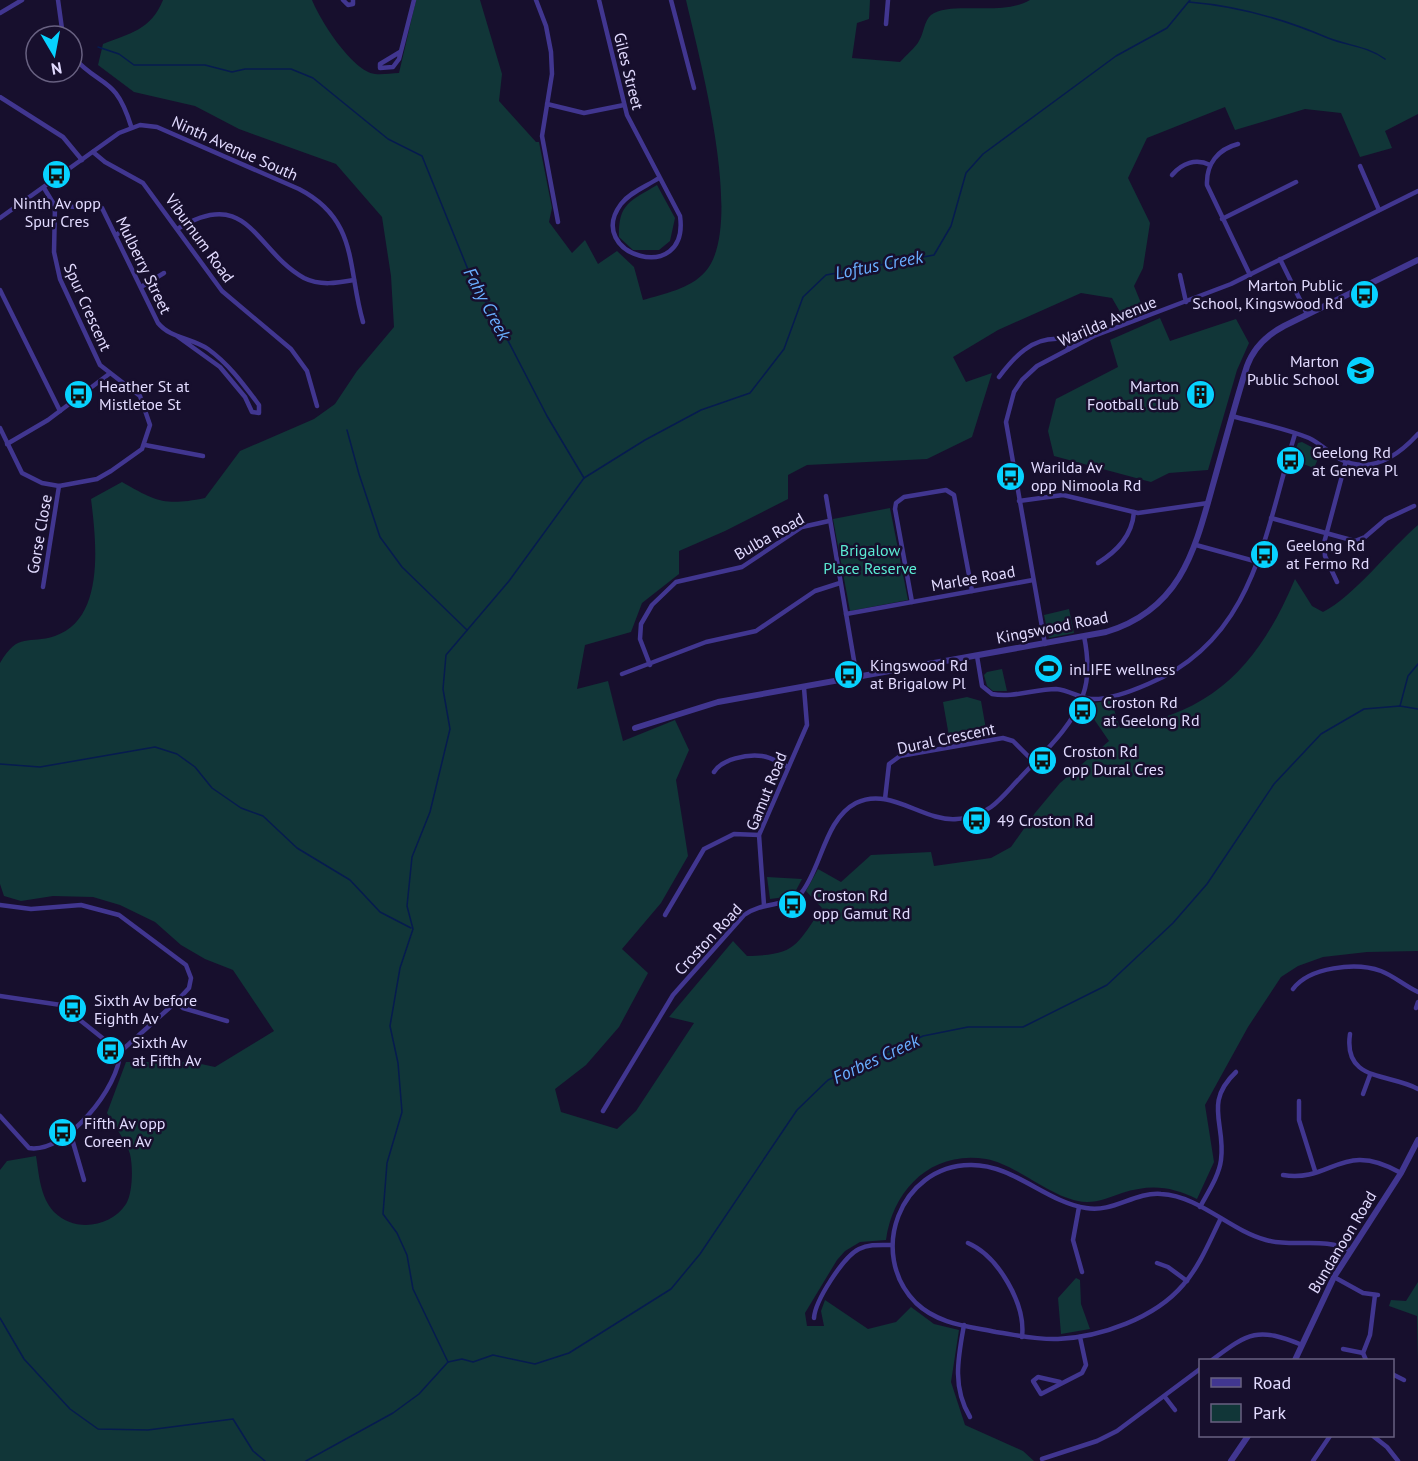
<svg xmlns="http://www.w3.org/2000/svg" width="1418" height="1461" font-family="'PT Sans',sans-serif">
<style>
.green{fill:#113638}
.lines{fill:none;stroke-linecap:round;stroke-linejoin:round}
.stream{stroke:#061b4f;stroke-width:1.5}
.minor{stroke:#413690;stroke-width:4.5}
.tertiary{stroke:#413690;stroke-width:6}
.labels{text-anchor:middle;stroke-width:5;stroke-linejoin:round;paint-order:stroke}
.street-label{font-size:16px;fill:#e2dbff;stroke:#170f2d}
.poi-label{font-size:16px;fill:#e2dbff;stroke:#170f2d;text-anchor:start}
.park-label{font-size:16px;fill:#5bebd3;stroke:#170f2d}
.water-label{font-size:18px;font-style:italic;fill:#69aeff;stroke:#170f2d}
</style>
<rect width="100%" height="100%" fill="#170f2d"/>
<g class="green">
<path d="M163,0H312C320,20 352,71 375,74C383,75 391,73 399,73L416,0H480L502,74L499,101L536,142H539L552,208L549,222L572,253L585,240L598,264L617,251L634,267L643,300C663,294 690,289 705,272C746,227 699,57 686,0H870L869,19L857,23L852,58L900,62C906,55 915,48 919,41C924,33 924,21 931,15C951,0 1002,17 1030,0H1418V114L1385,131L1392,148L1360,157L1341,113L1305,109L1235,130L1225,107L1147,138L1128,178L1150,223L1143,268L1134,286L1143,308L1123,317L1112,298L1081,293L998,330L953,357L966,382L992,373L972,437L927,459L807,465L788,475V499L725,531L679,551V574L642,603L631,632L585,645L577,689L608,681L623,741L675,720L689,750L676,780L688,856L661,903L622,949L648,973L619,1027L586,1065L555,1089L561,1112L617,1129L636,1111L694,1023L669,1017L733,941L747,956C796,955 796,946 822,908L806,891L818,869L841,882L871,855L931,852L934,866L991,858L1011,847L1035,813L1060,783L1109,741L1089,712L1094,703L1111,700L1120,728C1215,713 1259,664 1295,579L1312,606L1323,612C1353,597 1390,549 1418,525V951L1367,952L1323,957L1298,966L1281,977L1248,1027L1205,1105L1214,1162L1197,1199C1171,1186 1150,1184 1122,1193C1111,1197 1099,1202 1087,1202C1053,1201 1019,1165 986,1159C932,1150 893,1189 886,1240L860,1242L845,1251L837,1260L805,1313L807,1326H824L821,1311L825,1300L868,1329L896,1322L911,1307L934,1324L959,1330L951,1382L965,1425L1023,1451L1034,1461H0V1170L7,1161L36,1156C39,1174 40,1197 54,1212C75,1233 111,1227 126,1204C133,1193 133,1166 130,1154C126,1140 114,1126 107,1113L126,1062H192L215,1067L274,1031L233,970L205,959L181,945L155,922L120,905L93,897L53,896L21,901L4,896L0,884V663C19,631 28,645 55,636C106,619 96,540 91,499L122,482C157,502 165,506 205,498L240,451L314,419L335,404L357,371L394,327L391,276L382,217L336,164L239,129L195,106L134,92L98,65L103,44C130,33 151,30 163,0Z"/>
<path d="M657,185L675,218L670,241L659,250H633L619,237C618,203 631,201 657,185Z"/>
<polygon points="1160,318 1170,341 1236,319 1249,343 1237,370 1208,470 1169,473 1151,482 1054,456 1048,431 1056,399 1118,367 1110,340"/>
<polygon points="1302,442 1321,452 1314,468 1292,460 1298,443"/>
<polygon points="890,508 908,600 850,611 833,519"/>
<polygon points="1069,609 1074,633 1049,638 1044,615"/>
<polygon points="1002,669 1007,691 993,691 987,686 984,675 987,672"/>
<polygon points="967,697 981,701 987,735 950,742 943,702"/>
<polygon points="767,877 802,879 793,896 770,899"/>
<polygon points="1076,1278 1080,1280 1081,1304 1090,1329 1061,1334 1058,1298"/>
<polygon points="1418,1282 1418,1363 1417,1316 1389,1306 1391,1300 1406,1301"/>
</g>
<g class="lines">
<g class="stream">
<path d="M1189,2C1237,6 1284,19 1328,38C1348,46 1367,46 1385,59"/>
<polyline points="98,47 119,54 134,65 205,65 232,72 245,69 291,69 313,78 388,139 422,156 471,277 504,333 547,416 584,478"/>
<polyline points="347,430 359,474 380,537 402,567 467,630"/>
<polyline points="1400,706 1408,676 1418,664"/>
<polyline points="0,764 40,767 155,747 177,754 195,767 212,788 241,808 263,816 297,848 350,880 380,912 411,928"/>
<polyline points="0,1318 24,1359 70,1409 98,1429 148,1430 233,1419 253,1451 265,1461"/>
<polyline points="448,1362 413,1289 407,1255 397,1233 383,1214 387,1163 402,1112 398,1063 390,1026 400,968 413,929 407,906 412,857 430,812 450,729 443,689 446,655 509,581 584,478 645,440 701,410 750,393 784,349 803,297 826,275 934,255 951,226 966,173 983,154 1116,56 1167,28 1190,0"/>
<polyline points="306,1461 393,1413 419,1394 448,1362 462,1359 473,1362 493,1355 535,1364 569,1353 671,1289 700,1254 797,1110 828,1080 923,1036 968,1027 1023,1027 1107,985 1173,923 1207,884 1274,784 1321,734 1364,709 1400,706 1418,709"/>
</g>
<g class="minor">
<polyline points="58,0 63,36"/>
<polyline points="343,0 348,5 353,4 353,0"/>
<polyline points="536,0 546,26 551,52 552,74 542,136 558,222"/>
<path d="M599,0L627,115L680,216C690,287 583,255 621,204C630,192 647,186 659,178"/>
<polyline points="671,0 694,88"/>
<polyline points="0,13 22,0"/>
<polyline points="886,24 888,0"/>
<polyline points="400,52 380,64 380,68 393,67 399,59 414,0"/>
<path d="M72,56C102,89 115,75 131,126"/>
<polyline points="0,97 63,137 82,160"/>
<polyline points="547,104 584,113 624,105"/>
<path d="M1238,144C1218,149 1206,164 1207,185L1250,275"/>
<polyline points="93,152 105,162 143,183 222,291 291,349 307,371 317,406"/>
<polyline points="1360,166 1379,210"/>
<path d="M1172,175C1182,163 1196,158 1210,165"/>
<path d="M55,206L102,208L158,323C170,338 192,338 208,349C229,364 244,385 259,405V413L252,412L245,397L220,367L177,336"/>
<path d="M0,218L119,133L140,125L157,127L299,189C359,220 347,268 363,322"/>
<polyline points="1222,219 1296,182"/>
<path d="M179,228C249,186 255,251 304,278C320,286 337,283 354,280"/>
<polyline points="116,235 130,226"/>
<polyline points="1280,259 1307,314"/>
<polyline points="1180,275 1186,302"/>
<polyline points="141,287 164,273"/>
<polyline points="0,290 60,411"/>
<path d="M999,377C1014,357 1032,337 1060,339L1069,349"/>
<path d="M1232,416C1257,423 1285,428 1309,438C1320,443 1329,453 1340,459C1371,475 1398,456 1418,434"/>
<polyline points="0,428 22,473 42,483 59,486 97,479 111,471 142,449 150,425 140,396 100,365 60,279 54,252 55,206 44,188"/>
<polyline points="7,444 48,420 109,374"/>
<polyline points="145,445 203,456"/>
<polyline points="826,496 857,678"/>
<polyline points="1019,501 1063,495 1138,513 1208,503"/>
<polyline points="1271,518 1355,541 1365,537 1386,519 1414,506"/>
<polyline points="1196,545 1258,562"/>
<path d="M1098,563C1117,551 1132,536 1134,512"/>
<polyline points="1337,582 1325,556 1324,543 1346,461"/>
<polyline points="43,587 59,486"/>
<polyline points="912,602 895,509 896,503 904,497 946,490 954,495 972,591"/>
<polyline points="846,614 1033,580"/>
<polyline points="1045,644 1006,422 1014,392 1022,380 1037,366 1094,336 1231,284 1418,191"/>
<path d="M977,656L982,686L992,694C1013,698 1035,689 1056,689C1069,690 1079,698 1091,699C1109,700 1132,691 1148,684C1255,640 1265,531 1295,434"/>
<polyline points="650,665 640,639 641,624 652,605 676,582 742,567 802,527 829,521"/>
<polyline points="622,674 706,642 756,631 815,591 840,583"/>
<path d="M714,772C722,759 747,754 762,756C771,757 780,763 788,767"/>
<polyline points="885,799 889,764 900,756 1003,738 1013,741 1034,762"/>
<polyline points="0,905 31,909 81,905 119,915 186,965 191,978 189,988 176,1002 120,1052"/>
<polyline points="764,905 759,835 807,725 804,688"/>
<polyline points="665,915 704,849 734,834 759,835"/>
<path d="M1293,989C1309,967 1356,962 1381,971C1394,976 1405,986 1418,992"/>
<polyline points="0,996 61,1005 120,1052"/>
<polyline points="176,1002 183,1008 227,1021"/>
<polyline points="1416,1008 1418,1002"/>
<path d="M1350,1034C1343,1082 1389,1073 1418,1089"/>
<polyline points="1363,1094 1370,1075"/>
<polyline points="1299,1101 1299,1120 1315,1171"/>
<path d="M603,1111L673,995L744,915C763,901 790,907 802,892C822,866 825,819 856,803C890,786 923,822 957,819C970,819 981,814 991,807C1002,799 1011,787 1020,778C1043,753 1072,728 1083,695C1090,676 1088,656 1084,636"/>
<path d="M0,1116L29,1148C66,1154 120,1086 120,1052"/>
<polyline points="70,1132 84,1180"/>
<path d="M1283,1175C1332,1183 1342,1139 1401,1173"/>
<polyline points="1079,1207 1073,1240 1082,1272"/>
<path d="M1200,1207C1208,1192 1219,1176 1221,1160C1226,1124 1203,1103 1236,1072"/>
<path d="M1221,1218C1210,1240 1200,1266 1183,1285C1155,1318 1101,1337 1058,1339C1037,1340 1017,1335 996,1332C967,1326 938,1324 916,1303C867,1254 900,1166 970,1165C1013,1164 1046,1202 1086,1208C1113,1213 1134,1192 1161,1194C1200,1196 1229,1230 1266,1240C1294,1248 1324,1236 1351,1251"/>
<path d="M968,1243C998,1256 1026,1304 1022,1337"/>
<polyline points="1157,1263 1168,1267 1187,1281"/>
<polyline points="1334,1277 1363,1293 1378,1295"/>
<path d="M814,1318C815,1301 843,1257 859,1249C869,1244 880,1245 891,1245"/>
<path d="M964,1325C958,1358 952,1387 970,1417"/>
<polyline points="1343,1349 1363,1353"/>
<path d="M1212,1360C1249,1332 1258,1327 1302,1345"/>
<polyline points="1366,1360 1363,1353 1370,1335 1375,1295"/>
<polyline points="1392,1374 1404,1380"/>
<polyline points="1060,1382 1038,1377 1033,1381 1041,1394 1082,1373 1086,1365 1080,1337"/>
<polyline points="1165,1397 1175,1410"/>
<polyline points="1373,1436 1387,1447 1398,1461"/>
<polyline points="1042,1459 1097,1441 1117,1431 1200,1369"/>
<polyline points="1313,1461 1330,1436"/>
</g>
<g class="tertiary">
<path d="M635,728L718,702L1106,632C1182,609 1195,549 1214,481C1225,442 1235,404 1247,366C1254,347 1267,335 1284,326L1418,260"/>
<polyline points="1295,1360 1334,1277 1401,1173 1418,1140"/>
<polyline points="1231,1461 1248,1436"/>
</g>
</g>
<defs>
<symbol id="bus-disc" viewBox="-11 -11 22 22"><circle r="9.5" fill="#07d2ff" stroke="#170f2d"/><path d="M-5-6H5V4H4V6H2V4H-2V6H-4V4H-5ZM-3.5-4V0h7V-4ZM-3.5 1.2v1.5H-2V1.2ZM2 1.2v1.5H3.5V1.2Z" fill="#111"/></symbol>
<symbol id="school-disc" viewBox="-11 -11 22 22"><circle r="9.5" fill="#07d2ff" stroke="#170f2d"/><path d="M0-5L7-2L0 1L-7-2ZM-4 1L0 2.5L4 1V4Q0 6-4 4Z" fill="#111"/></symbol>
<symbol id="building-disc" viewBox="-11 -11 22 22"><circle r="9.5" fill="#07d2ff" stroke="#170f2d"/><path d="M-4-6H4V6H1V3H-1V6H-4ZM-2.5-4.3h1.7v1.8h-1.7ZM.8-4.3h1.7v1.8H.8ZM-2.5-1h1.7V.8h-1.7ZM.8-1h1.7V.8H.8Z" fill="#111"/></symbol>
<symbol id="stadium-disc" viewBox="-11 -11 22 22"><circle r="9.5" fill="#07d2ff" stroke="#170f2d"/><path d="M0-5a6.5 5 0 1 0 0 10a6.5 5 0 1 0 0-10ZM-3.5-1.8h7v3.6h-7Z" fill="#111"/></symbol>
</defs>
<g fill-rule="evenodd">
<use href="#bus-disc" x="40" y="158" width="33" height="33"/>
<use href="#bus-disc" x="1348" y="278" width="33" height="33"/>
<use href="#school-disc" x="1344" y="354" width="33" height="33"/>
<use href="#bus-disc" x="62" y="378" width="33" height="33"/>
<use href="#building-disc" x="1184" y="378" width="33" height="33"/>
<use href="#bus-disc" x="1274" y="444" width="33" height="33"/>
<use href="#bus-disc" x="994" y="460" width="33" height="33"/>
<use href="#bus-disc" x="1248" y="538" width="33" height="33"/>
<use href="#stadium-disc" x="1032" y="652" width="33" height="33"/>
<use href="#bus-disc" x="832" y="658" width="33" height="33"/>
<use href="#bus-disc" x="1066" y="694" width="33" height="33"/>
<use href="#bus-disc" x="1026" y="744" width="33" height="33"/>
<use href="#bus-disc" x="960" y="804" width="33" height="33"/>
<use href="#bus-disc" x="776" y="888" width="33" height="33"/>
<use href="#bus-disc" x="56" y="992" width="33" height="33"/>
<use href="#bus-disc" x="94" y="1034" width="33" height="33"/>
<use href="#bus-disc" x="46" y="1116" width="33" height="33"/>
</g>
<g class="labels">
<g class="street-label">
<text transform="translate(629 71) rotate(76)" y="6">Giles Street</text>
<text transform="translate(235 148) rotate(24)" y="6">Ninth Avenue South</text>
<text transform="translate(200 238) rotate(54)" y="6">Viburnum Road</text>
<text transform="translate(144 265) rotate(64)" y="6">Mulberry Street</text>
<text transform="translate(88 307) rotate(66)" y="6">Spur Crescent</text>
<text transform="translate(1107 321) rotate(-23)" y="6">Warilda Avenue</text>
<text transform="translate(39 534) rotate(-80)" y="6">Gorse Close</text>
<text transform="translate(769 536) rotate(-30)" y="6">Bulba Road</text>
<text transform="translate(973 578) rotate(-10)" y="6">Marlee Road</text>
<text transform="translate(1052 627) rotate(-11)" y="6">Kingswood Road</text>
<text transform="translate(946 738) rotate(-12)" y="6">Dural Crescent</text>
<text transform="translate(766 791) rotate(-68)" y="6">Gamut Road</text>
<text transform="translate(708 939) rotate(-47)" y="6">Croston Road</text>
<text transform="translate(1342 1242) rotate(-59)" y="6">Bundanoon Road</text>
</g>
<g class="poi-label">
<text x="57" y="209" text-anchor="middle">Ninth Av opp<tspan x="57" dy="18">Spur Cres</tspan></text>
<text x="1343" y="291" text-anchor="end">Marton Public<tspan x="1343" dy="18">School, Kingswood Rd</tspan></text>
<text x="1339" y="367" text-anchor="end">Marton<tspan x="1339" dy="18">Public School</tspan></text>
<text x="99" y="392">Heather St at<tspan x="99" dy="18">Mistletoe St</tspan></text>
<text x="1179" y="392" text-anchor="end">Marton<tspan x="1179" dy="18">Football Club</tspan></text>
<text x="1312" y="458">Geelong Rd<tspan x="1312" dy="18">at Geneva Pl</tspan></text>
<text x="1031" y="473">Warilda Av<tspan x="1031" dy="18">opp Nimoola Rd</tspan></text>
<text x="1286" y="551">Geelong Rd<tspan x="1286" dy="18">at Fermo Rd</tspan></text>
<text x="870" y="671">Kingswood Rd<tspan x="870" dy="18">at Brigalow Pl</tspan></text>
<text x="1069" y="675">inLIFE wellness</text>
<text x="1103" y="708">Croston Rd<tspan x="1103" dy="18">at Geelong Rd</tspan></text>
<text x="1063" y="757">Croston Rd<tspan x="1063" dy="18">opp Dural Cres</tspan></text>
<text x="997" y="826">49 Croston Rd</text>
<text x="813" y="901">Croston Rd<tspan x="813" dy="18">opp Gamut Rd</tspan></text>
<text x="94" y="1006">Sixth Av before<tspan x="94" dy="18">Eighth Av</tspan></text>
<text x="132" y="1048">Sixth Av<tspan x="132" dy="18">at Fifth Av</tspan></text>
<text x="84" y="1129">Fifth Av opp<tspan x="84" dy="18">Coreen Av</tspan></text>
</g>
<g class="park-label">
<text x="870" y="556">Brigalow<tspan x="870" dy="18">Place Reserve</tspan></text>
</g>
<g class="water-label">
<text transform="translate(879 265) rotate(-11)" y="6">Loftus Creek</text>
<text transform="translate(487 304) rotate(62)" y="6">Fahy Creek</text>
<text transform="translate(876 1059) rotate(-25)" y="6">Forbes Creek</text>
</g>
</g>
<rect x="1199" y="1359" width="195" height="78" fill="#170f2d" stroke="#686181" stroke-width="1.5"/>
<rect x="1211" y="1378" width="30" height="9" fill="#413690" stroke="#686181" stroke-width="1.5"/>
<text x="1253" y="1389" font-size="18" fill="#e2dbff">Road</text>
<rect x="1211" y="1404" width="30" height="18" fill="#113638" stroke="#686181" stroke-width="1.5"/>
<text x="1253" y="1419" font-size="18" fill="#e2dbff">Park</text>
<g transform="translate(54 54) rotate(170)"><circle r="28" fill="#170f2d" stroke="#686181" stroke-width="1.5"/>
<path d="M0-4.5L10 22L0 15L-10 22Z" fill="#07d2ff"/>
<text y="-9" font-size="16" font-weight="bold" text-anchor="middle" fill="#e2dbff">N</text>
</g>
</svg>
